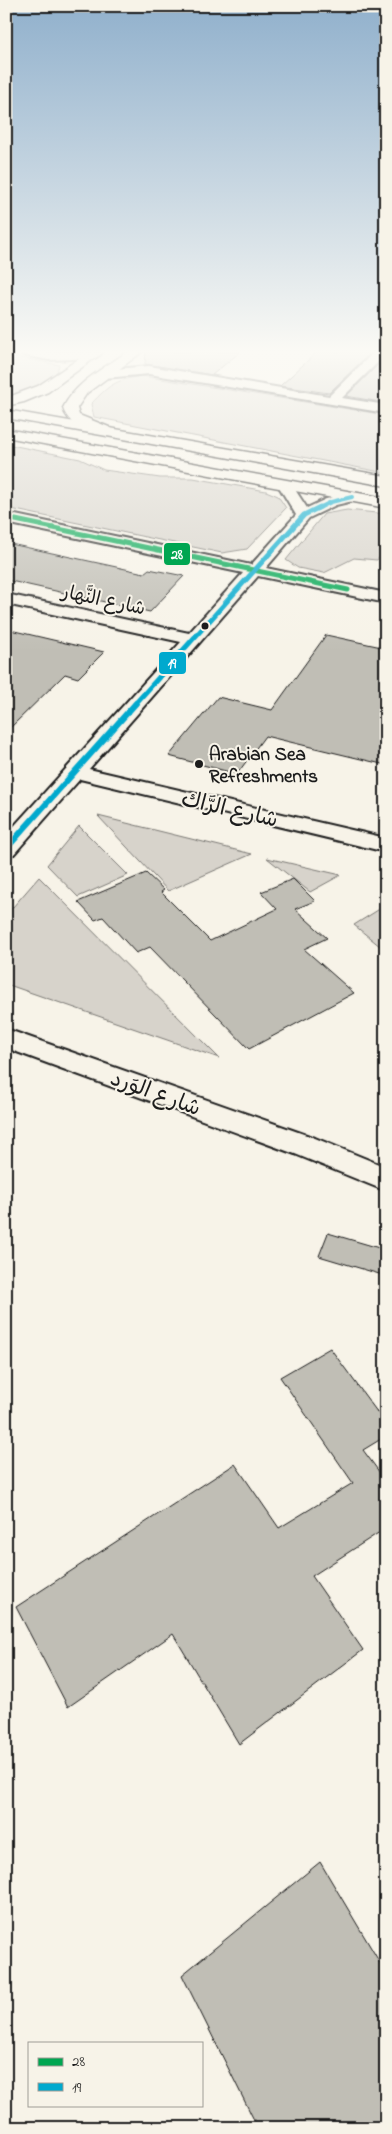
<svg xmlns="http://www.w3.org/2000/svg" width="392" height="2134" font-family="'Indie Flower','Playpen Sans Arabic',sans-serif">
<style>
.green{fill:#d7d3cb;stroke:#7a7874}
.building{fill:#c0beb5;stroke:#1c1c1c}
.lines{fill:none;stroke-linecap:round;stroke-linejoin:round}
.minor-casing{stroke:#1c1c1c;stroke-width:4}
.tertiary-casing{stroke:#1c1c1c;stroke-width:3}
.primary-casing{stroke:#1c1c1c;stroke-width:3}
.minor{fill:#f7f3e8;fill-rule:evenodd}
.tertiary{fill:#f7f3e8;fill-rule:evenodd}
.primary{fill:#f7f3e8;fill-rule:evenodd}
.bus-1-casing{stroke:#f7f3e8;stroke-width:8}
.bus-2-far2-casing{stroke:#f7f3e8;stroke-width:5.5}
.bus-2-far1-casing{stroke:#f7f3e8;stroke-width:8}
.bus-2-casing{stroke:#f7f3e8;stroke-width:9}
.bus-1{stroke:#00a651;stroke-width:5}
.bus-2-far2{stroke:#00a9ce;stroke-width:4}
.bus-2-far1{stroke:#00a9ce;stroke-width:5}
.bus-2{stroke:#00a9ce;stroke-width:6}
.bus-dot{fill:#1c1c1c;stroke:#f7f3e8;stroke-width:2}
.labels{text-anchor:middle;stroke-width:4;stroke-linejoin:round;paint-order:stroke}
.far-street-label{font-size:19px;fill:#1c1c1c;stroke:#f7f3e8}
.far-poi-label{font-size:19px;font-weight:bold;fill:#1c1c1c;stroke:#f7f3e8;text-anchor:start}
.street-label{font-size:22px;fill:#1c1c1c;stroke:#f7f3e8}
.line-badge{stroke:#f7f3e8;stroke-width:2}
.badge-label{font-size:14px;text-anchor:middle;font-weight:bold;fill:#fff}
</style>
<rect width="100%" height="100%" fill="#f7f3e8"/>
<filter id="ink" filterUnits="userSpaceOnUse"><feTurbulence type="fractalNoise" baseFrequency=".02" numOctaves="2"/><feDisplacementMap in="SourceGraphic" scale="10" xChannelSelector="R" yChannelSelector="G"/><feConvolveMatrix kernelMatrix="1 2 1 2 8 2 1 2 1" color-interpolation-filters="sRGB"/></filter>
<g filter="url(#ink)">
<g class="green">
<polygon points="6,355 59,365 57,372 25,395 6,398"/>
<path d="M142,376L386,415V473L94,417L91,404C109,385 115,380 142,376Z"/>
<polygon points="6,444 80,459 104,470 160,478 193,478 266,491 278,496 286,508 247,549 222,553 6,508"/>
<polygon points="347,510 386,514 386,554 383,553 377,560 354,558 324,573 298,568 286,560 324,514"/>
<polygon points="98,816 252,854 168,891"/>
<polygon points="79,826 128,875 78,897 47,865"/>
<polygon points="267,858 341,875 310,892"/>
<polygon points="39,877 219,1058 6,984 6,915"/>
<polygon points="386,905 386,951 354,925"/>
</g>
<g class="building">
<polygon points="146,352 240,352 212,375 145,364"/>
<polygon points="317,352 371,352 329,393 280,386"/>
<polygon points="386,357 386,403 346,396"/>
<polygon points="6,543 144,573 149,569 184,576 150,612 6,580"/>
<polygon points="6,629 104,652 78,678 65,674 6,732"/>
<polygon points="326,635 386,648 386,765 265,736 237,774 169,756 218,697 272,710"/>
<polygon points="146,873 164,890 161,892 210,941 277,909 261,892 293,879 315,901 295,909 327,938 304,949 354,993 249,1049 150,947 136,953 103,917 95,920 78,902"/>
<polygon points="328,1233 386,1250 386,1276 319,1256"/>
<polygon points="330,1348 386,1424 386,1436 363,1450 386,1481 386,1528 312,1576 363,1650 239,1744 173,1634 68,1707 16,1607 235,1464 279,1528 353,1483 280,1377"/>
<polygon points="320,1862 386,1973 386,2128 258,2128 182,1975"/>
</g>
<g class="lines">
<defs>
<g id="minor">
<polygon points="21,352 100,352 101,354 95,358 49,360 23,355"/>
<polygon points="374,352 386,354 342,398 386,405 386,413 149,374 105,378 99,374 105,370 149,366 329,396"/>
<polygon points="285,481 290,482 307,508 326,499 352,493 359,497 357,500 336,505 309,518 266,568 386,593 386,603 258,576 89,769 386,838 386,852 80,779 14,854 6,856 6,835 181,642 6,604 6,594 189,633 243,573 6,523 6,513 251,565 296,515 278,485"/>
<polygon points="6,1029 315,1138 386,1167 386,1191 295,1154 6,1048"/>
</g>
<g id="tertiary">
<polygon points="89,352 103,352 48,392 24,402 6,406 6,398 38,386"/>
<path d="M127,352H142L87,393L77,408L79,415L109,427L111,430L109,433C93,437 67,425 63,408C76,382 104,368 127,352Z"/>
</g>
<g id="primary">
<polygon points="6,410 386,476 386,486 6,418"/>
<polygon points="6,429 386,498 386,508 6,437"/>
</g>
</defs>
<use href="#minor" class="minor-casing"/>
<use href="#tertiary" class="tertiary-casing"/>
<use href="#primary" class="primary-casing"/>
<use href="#minor" class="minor"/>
<use href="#tertiary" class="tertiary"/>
<use href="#primary" class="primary"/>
<defs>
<polyline id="bus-1" points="6,518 348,590"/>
<polyline id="bus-2-far2" points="317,509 331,502 352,497"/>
<polyline id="bus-2-far1" points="135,704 304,515 320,507"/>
<polyline id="bus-2" points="6,849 136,703"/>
</defs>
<use href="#bus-1" class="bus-1-casing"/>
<use href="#bus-2-far2" class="bus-2-far2-casing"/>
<use href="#bus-2-far1" class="bus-2-far1-casing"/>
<use href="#bus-2" class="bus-2-casing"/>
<use href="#bus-1" class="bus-1"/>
<use href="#bus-2-far2" class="bus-2-far2"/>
<use href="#bus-2-far1" class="bus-2-far1"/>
<use href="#bus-2" class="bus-2"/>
</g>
</g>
<linearGradient id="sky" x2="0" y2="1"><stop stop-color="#90b0cc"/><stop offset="0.54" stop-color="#fbfaf5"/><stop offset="1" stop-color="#fbfaf5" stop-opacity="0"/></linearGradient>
<rect width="392" height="651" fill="url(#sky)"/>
<g class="bus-dot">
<circle cx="205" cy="626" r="4.5"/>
<circle cx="199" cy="764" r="5"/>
</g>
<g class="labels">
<g class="far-street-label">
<text transform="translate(104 599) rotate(12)" y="7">شارع النَّهار</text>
</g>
<g class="far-poi-label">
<text x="209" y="760">Arabian Sea<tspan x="209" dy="22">Refreshments</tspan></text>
</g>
<g class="street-label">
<text transform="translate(230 808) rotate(13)" y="8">شارع الرَّاك</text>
<text transform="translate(156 1092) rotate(20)" y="8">شارع الوَرد</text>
</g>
</g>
<g class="line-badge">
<rect x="163" y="542" width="28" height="24" rx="5" fill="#00a651"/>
<rect x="158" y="651" width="29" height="24" rx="5" fill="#00a9ce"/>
</g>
<g class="badge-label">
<text x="177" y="559">28</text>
<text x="172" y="668">19</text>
</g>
<rect width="392" height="2134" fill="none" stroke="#f7f3e8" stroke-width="25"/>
<rect x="12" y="12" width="367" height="2109" fill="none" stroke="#1c1c1c" stroke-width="2" filter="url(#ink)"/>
<rect x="28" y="2042" width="175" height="65" fill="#f7f3e8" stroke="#9f9d96"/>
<rect x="38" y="2058" width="25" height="8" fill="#00a651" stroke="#9f9d96"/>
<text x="72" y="2066" font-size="15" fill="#1c1c1c">28</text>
<rect x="38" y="2083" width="25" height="8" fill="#00a9ce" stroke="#9f9d96"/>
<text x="72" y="2092" font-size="15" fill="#1c1c1c">19</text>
</svg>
